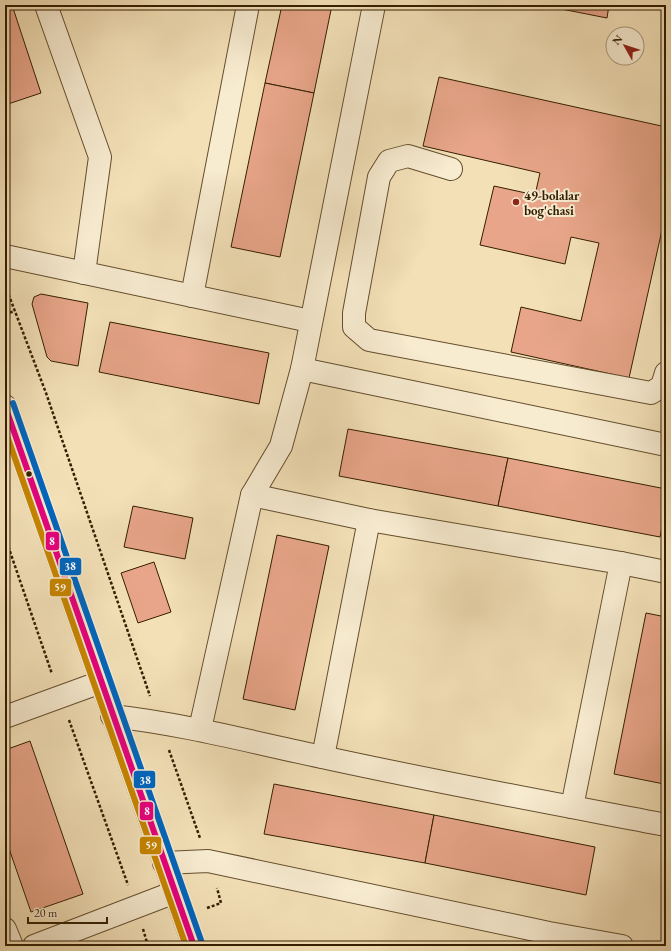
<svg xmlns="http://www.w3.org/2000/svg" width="671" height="951" font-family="'EB Garamond',serif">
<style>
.building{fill:#e8a589;stroke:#341e01}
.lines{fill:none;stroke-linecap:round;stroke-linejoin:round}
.minor-casing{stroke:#644e2e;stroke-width:24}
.path{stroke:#341e01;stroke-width:2.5;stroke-dasharray:3 2;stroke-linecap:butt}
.minor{stroke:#f7ebd0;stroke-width:22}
.bus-1-casing{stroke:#f7ebd0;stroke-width:9}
.bus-2-casing{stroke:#f7ebd0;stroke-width:9}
.bus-3-casing{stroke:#f7ebd0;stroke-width:9}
.bus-1{stroke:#e5007d;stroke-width:6}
.bus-2{stroke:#c68400;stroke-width:6}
.bus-3{stroke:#0065bd;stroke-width:6}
.poi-dot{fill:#8f2418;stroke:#f7ebd0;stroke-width:1.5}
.bus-dot{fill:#341e01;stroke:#f7ebd0;stroke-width:1.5}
.labels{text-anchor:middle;stroke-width:4;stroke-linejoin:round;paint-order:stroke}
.poi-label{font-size:13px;font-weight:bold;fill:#341e01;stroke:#f7ebd0;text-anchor:start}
.line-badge{stroke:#f7ebd0;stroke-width:1.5}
.badge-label{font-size:11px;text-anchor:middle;font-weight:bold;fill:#fff}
</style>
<rect width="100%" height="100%" fill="#f3e0b7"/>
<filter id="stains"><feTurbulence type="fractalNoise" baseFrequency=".005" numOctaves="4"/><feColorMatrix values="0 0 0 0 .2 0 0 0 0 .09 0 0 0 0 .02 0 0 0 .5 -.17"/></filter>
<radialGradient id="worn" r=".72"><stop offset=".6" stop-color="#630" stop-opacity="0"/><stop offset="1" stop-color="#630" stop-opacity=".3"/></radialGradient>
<g class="building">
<polygon points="5,5 12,5 41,93 5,105"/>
<polygon points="282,5 332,5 314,93 265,83"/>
<polygon points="541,5 609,5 607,18"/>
<polygon points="439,77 666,127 666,212 629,378 511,352 521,307 581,321 599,243 571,237 565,264 480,245 494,186 535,195 540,173 423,146"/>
<polygon points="265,83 314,93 280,257 231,247"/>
<polygon points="41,294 88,303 78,366 51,361 47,357 32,304 34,297"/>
<polygon points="110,322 269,353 259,404 99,372"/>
<polygon points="348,429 508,458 498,506 339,476"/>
<polygon points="508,458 666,489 666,507 660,537 498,506"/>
<polygon points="133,506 193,518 185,559 124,547"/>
<polygon points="277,535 329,546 295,710 243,699"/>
<polygon points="154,562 171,612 138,623 121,573"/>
<polygon points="646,613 666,617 666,776 664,784 614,774"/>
<polygon points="30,741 83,894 31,912 5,837 5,750"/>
<polygon points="274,784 434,815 425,863 264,834"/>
<polygon points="434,815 595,847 586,895 425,863"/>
</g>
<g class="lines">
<defs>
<g id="minor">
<polyline points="46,5 100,157 84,273"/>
<polyline points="451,169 408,156 389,161 379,177 354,313 354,327 369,340 651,393 662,386 666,373"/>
<polyline points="5,256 310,321"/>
<polyline points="192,296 248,5"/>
<polyline points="302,369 666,445"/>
<polyline points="5,406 194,946"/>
<polyline points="252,495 369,520 621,563 666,572"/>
<path d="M112,716C184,724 251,742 322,757C436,782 551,803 666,825"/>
<polyline points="5,717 101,682"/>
<polyline points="200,729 252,495 281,446 302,369 374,5"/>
<polyline points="323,757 369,520"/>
<polyline points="572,807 621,563"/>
<polyline points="164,863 208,861 549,933 622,946"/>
<polyline points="5,929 12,946"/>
<polyline points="34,946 175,892"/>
</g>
</defs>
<use href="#minor" class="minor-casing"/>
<g class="path">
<polyline points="5,285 46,393 150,696"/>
<polyline points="5,314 15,311"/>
<polyline points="5,537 52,674"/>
<polyline points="69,720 128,885"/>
<polyline points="169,750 200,838"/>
<polyline points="207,908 221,903 217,888"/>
<polyline points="143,929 148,946"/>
</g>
<use href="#minor" class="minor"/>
<defs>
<polyline id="bus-1" points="5,406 194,946"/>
<polyline id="bus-2" points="5,430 186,946"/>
<polyline id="bus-3" points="13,403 202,943"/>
</defs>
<use href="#bus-1" class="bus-1-casing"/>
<use href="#bus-2" class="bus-2-casing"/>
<use href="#bus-3" class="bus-3-casing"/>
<use href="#bus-1" class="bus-1"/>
<use href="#bus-2" class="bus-2"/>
<use href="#bus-3" class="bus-3"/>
</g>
<circle class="poi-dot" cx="516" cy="202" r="4"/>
<circle class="bus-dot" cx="29" cy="474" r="3.5"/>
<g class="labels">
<g class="poi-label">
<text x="524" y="200">49-bolalar<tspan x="524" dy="15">bog'chasi</tspan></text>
</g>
</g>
<g class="line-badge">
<rect x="45" y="531" width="15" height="20" rx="4" fill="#e5007d"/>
<rect x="59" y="557" width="23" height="19" rx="4" fill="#0065bd"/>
<rect x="49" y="578" width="23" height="19" rx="4" fill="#c68400"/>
<rect x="133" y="770" width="23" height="19" rx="4" fill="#0065bd"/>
<rect x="139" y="801" width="15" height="20" rx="4" fill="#e5007d"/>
<rect x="139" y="836" width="23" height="19" rx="4" fill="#c68400"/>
</g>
<g class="badge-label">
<text x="52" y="545">8</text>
<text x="70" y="570">38</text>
<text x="60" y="591">59</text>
<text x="145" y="784">38</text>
<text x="147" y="815">8</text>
<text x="151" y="849">59</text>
</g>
<rect width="671" height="951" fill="none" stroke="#f3e0b7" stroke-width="20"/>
<rect x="6" y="6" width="659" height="939" fill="none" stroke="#341e01" stroke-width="2"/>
<rect x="10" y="10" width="651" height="931" fill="none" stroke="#341e01"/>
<g transform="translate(625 46) rotate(309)"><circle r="19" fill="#f7ebd0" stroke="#a9997d"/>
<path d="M0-3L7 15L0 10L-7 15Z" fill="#8f2418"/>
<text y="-6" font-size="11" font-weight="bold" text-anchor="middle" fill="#341e01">N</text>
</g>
<path d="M28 917v6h79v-6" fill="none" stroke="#341e01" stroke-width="2"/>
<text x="34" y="917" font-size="12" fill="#341e01" stroke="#f7ebd0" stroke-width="3" paint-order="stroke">20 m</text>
<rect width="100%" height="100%" filter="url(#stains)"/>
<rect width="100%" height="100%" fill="url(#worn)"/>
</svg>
